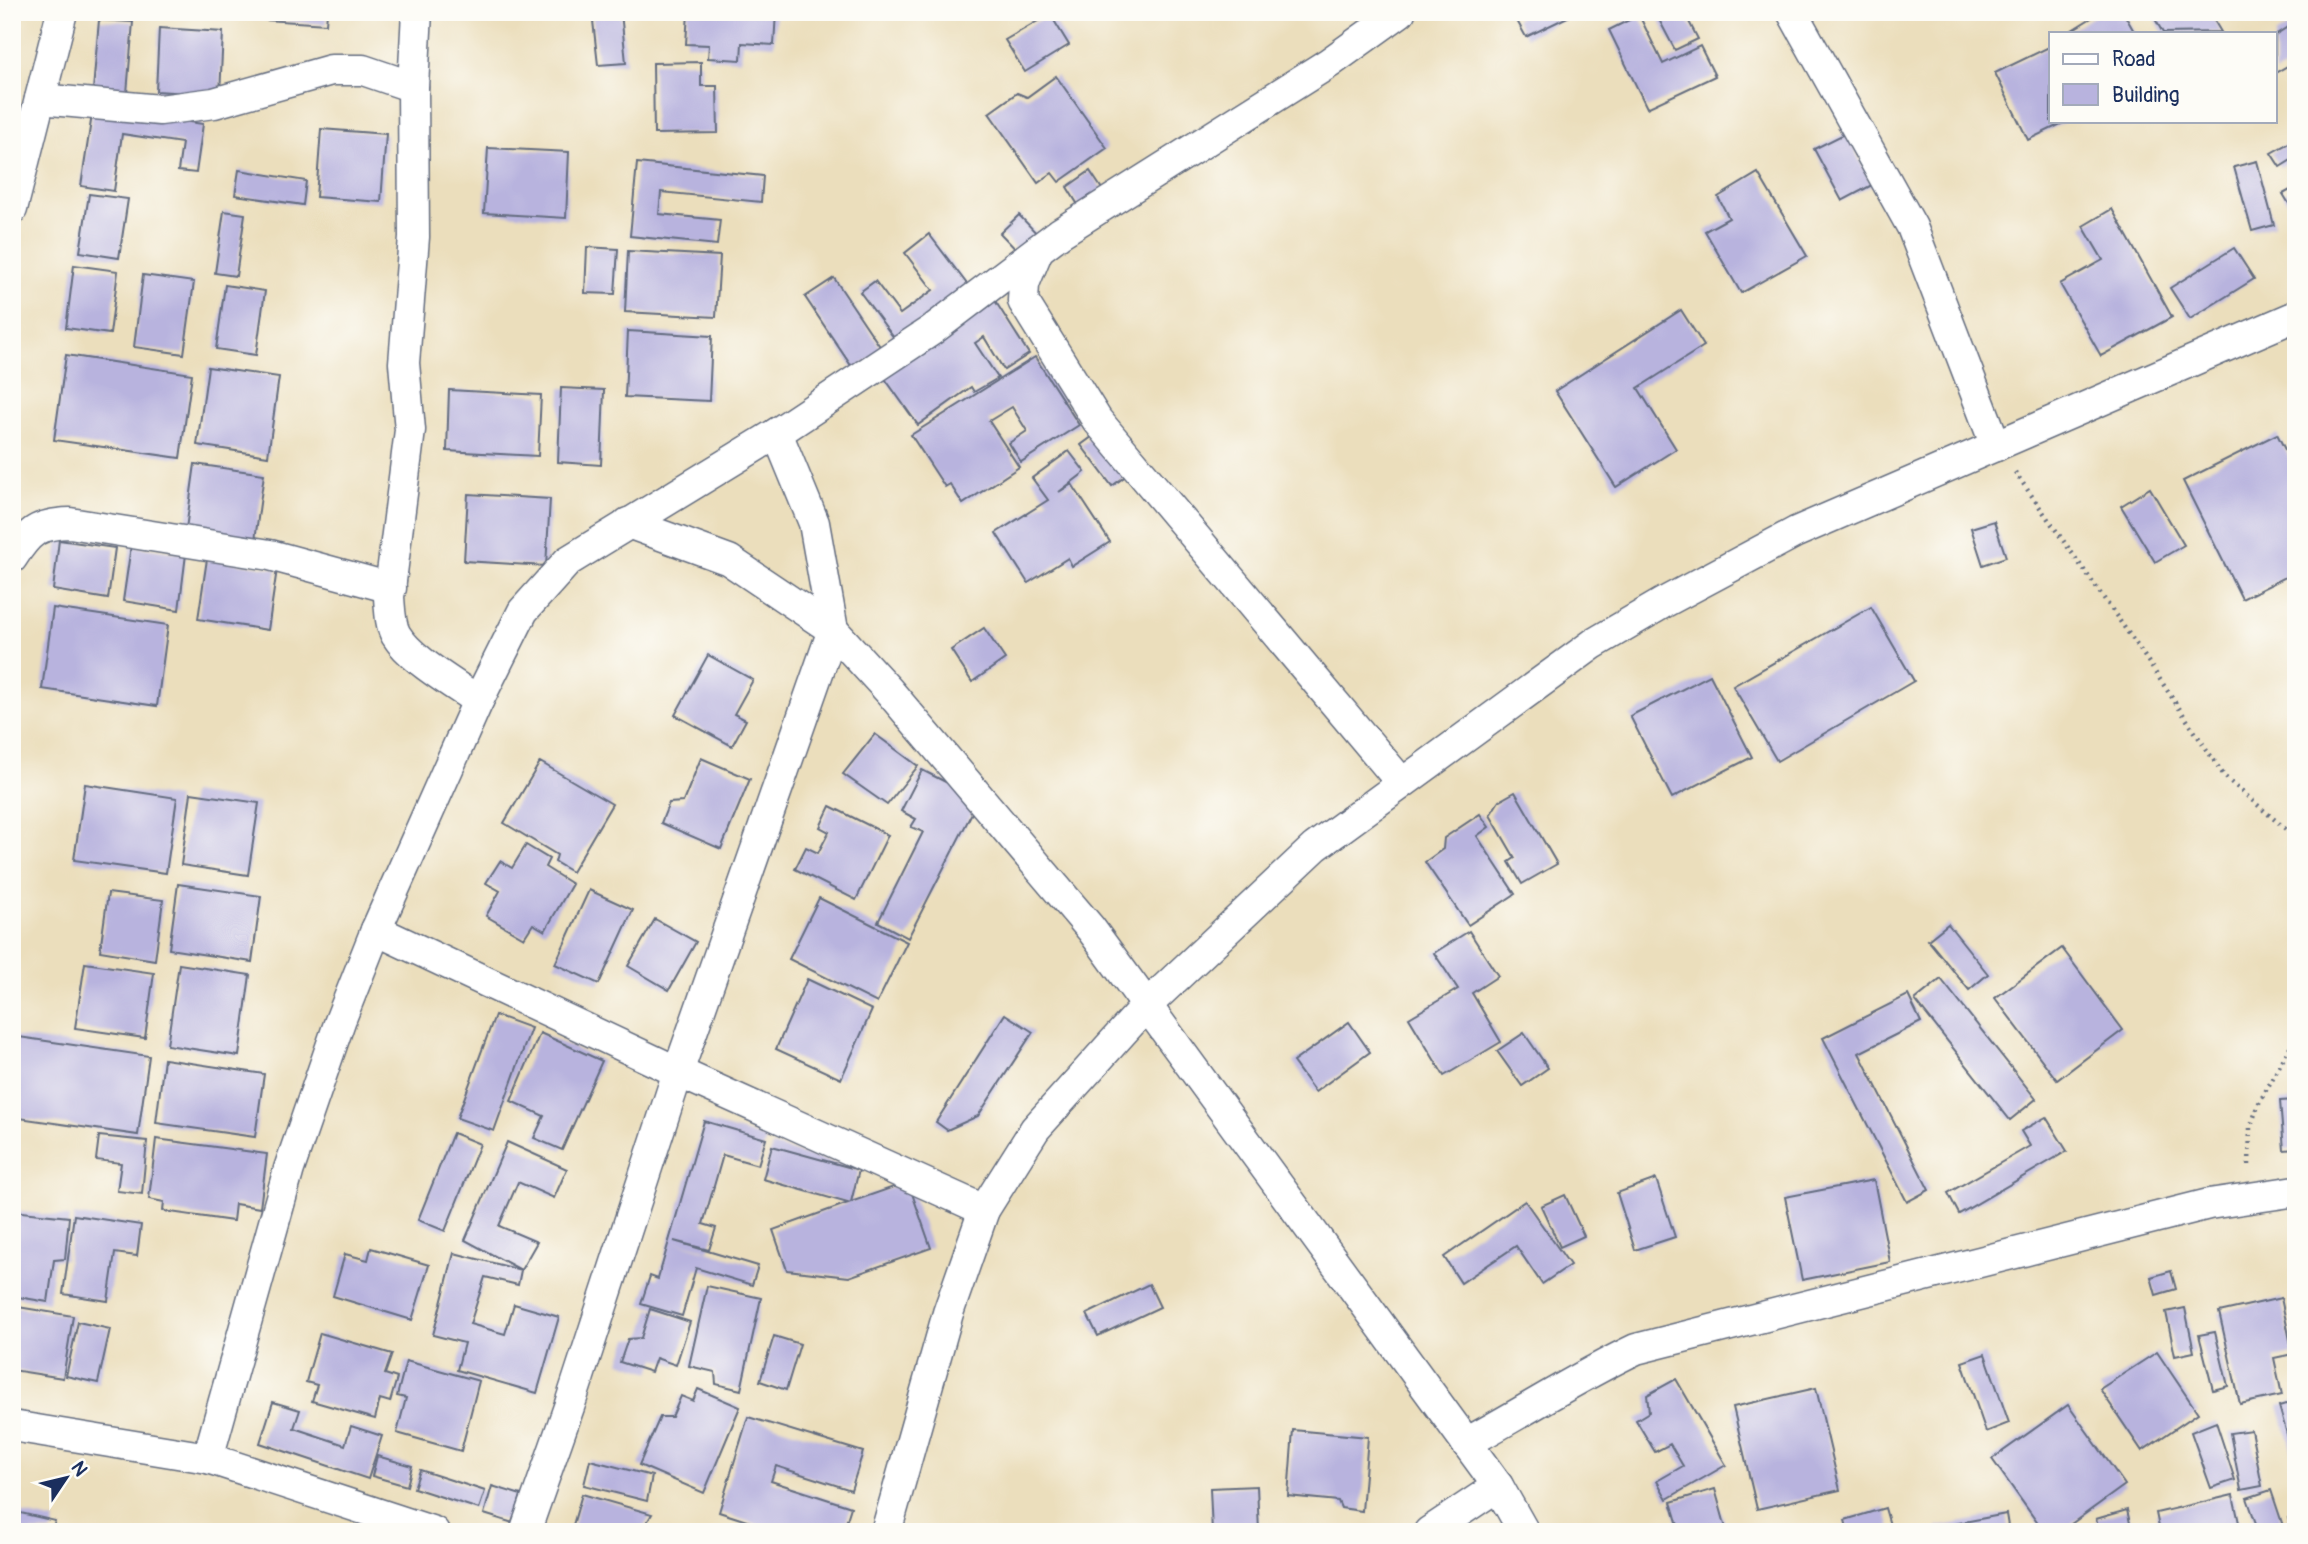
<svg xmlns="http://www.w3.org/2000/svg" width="2308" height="1544" font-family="Pangolin,sans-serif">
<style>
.building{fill:#b8b3de}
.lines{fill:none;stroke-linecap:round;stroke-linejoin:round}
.minor-casing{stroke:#646c7f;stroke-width:33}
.path{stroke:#646c7f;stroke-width:4.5;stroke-dasharray:2 5;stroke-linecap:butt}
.minor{stroke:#fff;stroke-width:30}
</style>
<rect width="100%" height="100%" fill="#fdfcf7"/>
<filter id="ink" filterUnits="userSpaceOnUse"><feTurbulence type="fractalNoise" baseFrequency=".0143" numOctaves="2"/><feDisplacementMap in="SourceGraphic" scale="14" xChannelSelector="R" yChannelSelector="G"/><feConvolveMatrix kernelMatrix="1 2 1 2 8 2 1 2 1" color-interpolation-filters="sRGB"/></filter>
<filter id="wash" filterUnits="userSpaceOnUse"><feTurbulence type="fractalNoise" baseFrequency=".00686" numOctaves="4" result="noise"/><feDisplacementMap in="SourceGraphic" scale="28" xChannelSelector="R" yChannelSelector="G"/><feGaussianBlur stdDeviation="1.57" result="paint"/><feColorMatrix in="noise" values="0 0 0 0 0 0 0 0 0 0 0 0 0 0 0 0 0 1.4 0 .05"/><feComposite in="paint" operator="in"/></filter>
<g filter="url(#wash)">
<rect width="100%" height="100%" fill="#ebdebc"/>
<g id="blocks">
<g class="building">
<polygon points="235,12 327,12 326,24 234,18"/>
<polygon points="592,12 621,12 626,63 598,65"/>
<polygon points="688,12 776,12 774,45 742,43 741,60 708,58 709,45 686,44"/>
<polygon points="1529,12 1578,12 1526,37 1516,19"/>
<polygon points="1655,12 1684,12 1698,39 1675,50"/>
<polygon points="2101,12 2123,12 2135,33 2074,33 2072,30"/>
<polygon points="2151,12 2209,12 2221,32 2163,33"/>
<polygon points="1050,14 1069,45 1025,72 1005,40"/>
<polygon points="1639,15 1663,64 1700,46 1715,76 1647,108 1609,30"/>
<polygon points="99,20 133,22 127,93 93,90"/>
<polygon points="2291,25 2296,33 2296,61 2275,73 2275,35"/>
<polygon points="159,28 223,32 220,95 156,91"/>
<polygon points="2051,46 2051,121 2067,121 2028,140 1995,73"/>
<polygon points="701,62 701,86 717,86 718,133 654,134 653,63"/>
<polygon points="1056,76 1107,148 1059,182 1052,173 1038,183 989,113 1017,93 1027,97"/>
<polygon points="93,108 203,124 196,173 178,171 182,143 122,134 114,191 81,186"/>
<polygon points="321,129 386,134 381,202 316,197"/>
<polygon points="1846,133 1872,185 1842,201 1814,149"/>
<polygon points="2296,139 2296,157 2280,167 2271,153"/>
<polygon points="488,148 569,152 566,218 484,213"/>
<polygon points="2257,161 2274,225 2252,231 2234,167"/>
<polygon points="637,163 763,176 761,202 661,192 659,214 720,220 717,245 630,236"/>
<polygon points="239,170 306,181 303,205 235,195"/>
<polygon points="1090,171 1104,192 1080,208 1067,187"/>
<polygon points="1758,173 1807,256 1741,293 1705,231 1729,218 1718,197"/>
<polygon points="2296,187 2296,215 2283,194"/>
<polygon points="89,194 128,199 119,258 80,252"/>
<polygon points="2112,209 2172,317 2101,356 2060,284 2103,260 2083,226"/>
<polygon points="224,211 245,214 236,276 215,273"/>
<polygon points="1019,215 1043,240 1025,259 1000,233"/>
<polygon points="929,234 973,292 900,346 860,292 875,281 900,314 933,290 905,253"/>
<polygon points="587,247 618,249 615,294 585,293"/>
<polygon points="2234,248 2254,279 2190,319 2170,288"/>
<polygon points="628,251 720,256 716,317 625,312"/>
<polygon points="74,265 118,271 110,334 66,328"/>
<polygon points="143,275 194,282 184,354 134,347"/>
<polygon points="834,278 883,351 854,370 805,297"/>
<polygon points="225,285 265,291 256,355 216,349"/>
<polygon points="992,296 1029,354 1004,370 984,337 975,343 998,378 974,392 971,387 918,425 881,373"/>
<polygon points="1681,310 1704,346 1638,388 1676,449 1616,487 1555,391"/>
<polygon points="628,331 712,336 709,401 625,397"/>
<polygon points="66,355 192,374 180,458 54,440"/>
<polygon points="1035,357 1079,425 1021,462 1009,443 1027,431 1012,407 989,421 1019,467 963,504 950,484 945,487 911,435"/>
<polygon points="208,367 279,377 268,456 197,445"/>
<polygon points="561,388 604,390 601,465 558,462"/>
<polygon points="449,390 541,395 538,456 447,451"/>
<polygon points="1100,431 1131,472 1112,486 1081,445"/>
<polygon points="2277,434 2296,471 2296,572 2242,599 2183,481"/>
<polygon points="1069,451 1085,472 1059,492 1072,484 1110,542 1072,566 1068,558 1028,583 996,533 1048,500 1032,478"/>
<polygon points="195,464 264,474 255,540 186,529"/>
<polygon points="2150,488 2184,545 2155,562 2121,506"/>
<polygon points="468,494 550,499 546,566 464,561"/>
<polygon points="1994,521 2006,557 1983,565 1971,528"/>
<polygon points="59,540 115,548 108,599 53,590"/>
<polygon points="131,546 186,554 179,610 123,601"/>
<polygon points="207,559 277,569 268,630 198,619"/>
<polygon points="1871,607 1914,681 1777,761 1733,686"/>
<polygon points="53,608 168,625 157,706 42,689"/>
<polygon points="984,628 1005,659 972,682 951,650"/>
<polygon points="708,655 753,680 734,714 746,720 732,746 675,715"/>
<polygon points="1710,675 1752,757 1672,798 1630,716"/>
<polygon points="875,734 918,766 887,805 843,774"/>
<polygon points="701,758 750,779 721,849 661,823 669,803 683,802"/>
<polygon points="540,762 612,804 572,872 555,862 557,855 504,823"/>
<polygon points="922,770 979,799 908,938 878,922 923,832 911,827 916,819 901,811"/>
<polygon points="85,784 177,798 166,873 74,860"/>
<polygon points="1515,792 1557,864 1522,884 1509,862 1515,858 1490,815 1499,801"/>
<polygon points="191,793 259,803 248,875 181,865"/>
<polygon points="830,806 888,835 856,900 795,869 806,847 818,853 829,832 820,827"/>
<polygon points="1480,814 1489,827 1477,836 1515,894 1468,925 1425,862 1443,849 1444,838"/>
<polygon points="526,845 549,859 545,867 572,884 545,931 533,924 524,938 486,916 500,891 486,883 500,861 512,868"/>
<polygon points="178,884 261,896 252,962 169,949"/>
<polygon points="589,890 633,910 599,984 555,964"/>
<polygon points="108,893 163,900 155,960 100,951"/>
<polygon points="819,898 907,942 877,1003 789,959"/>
<polygon points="655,919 696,942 669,990 628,966"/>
<polygon points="1948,924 1988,974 1969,990 1928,940"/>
<polygon points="1469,931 1498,976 1472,993 1501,1042 1444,1076 1409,1018 1458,989 1434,953"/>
<polygon points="2062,948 2123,1030 2057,1080 1995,998"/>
<polygon points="85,963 154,973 145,1038 75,1028"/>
<polygon points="179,964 250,975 239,1056 167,1045"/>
<polygon points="807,979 872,1010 841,1079 776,1049"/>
<polygon points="1941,979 2036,1099 2010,1120 1915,1000"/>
<polygon points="1908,995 1921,1022 1859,1053 1929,1190 1907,1202 1823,1038"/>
<polygon points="1005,1014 1033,1032 978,1116 947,1130 936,1122"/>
<polygon points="495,1015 531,1028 494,1131 457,1118"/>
<polygon points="1349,1022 1370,1052 1315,1092 1293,1062"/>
<polygon points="540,1033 602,1061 562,1150 534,1138 544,1116 511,1101"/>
<polygon points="1524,1033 1548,1068 1522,1086 1497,1051"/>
<polygon points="12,1036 149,1056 138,1135 12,1117"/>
<polygon points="164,1059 264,1074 255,1137 156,1123"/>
<polygon points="2296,1100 2296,1149 2284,1150 2280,1101"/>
<polygon points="2046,1117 2067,1151 1959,1214 1948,1193 2030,1146 2021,1131"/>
<polygon points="704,1121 766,1139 758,1165 723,1155 703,1224 716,1228 709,1250 674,1241 758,1266 752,1285 696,1268 682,1316 641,1304 650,1276 658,1279"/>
<polygon points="453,1133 480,1144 445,1231 418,1220"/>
<polygon points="99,1136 147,1141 142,1194 117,1191 121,1163 96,1160"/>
<polygon points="156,1139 267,1154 260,1208 235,1204 233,1221 163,1211 164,1202 149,1199"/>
<polygon points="507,1142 567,1169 554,1198 518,1182 499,1226 537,1242 521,1270 465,1240"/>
<polygon points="772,1146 859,1170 851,1202 908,1182 931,1248 849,1277 787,1270 773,1230 848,1203 763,1179"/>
<polygon points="1656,1179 1675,1237 1635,1250 1617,1193"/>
<polygon points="1874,1180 1890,1262 1802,1280 1785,1197"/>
<polygon points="1565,1195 1584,1236 1560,1247 1541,1206"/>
<polygon points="1525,1201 1570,1265 1542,1284 1516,1246 1461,1283 1444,1257"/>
<polygon points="12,1211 69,1217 65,1259 54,1260 48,1302 12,1296"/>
<polygon points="74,1215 141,1225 137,1256 115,1253 108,1301 63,1294"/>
<polygon points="371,1248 429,1265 412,1320 333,1296 345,1254 368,1260"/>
<polygon points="454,1253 521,1270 518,1285 485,1277 470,1324 505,1334 514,1304 559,1317 537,1393 457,1370 464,1343 433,1335"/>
<polygon points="2171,1271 2176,1289 2156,1295 2151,1277"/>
<polygon points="1149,1284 1160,1307 1098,1336 1087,1314"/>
<polygon points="707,1286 761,1298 741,1390 716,1384 715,1372 689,1366"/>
<polygon points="2281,1298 2293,1354 2274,1358 2282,1395 2240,1404 2219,1312"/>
<polygon points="12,1306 73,1316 63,1378 12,1370"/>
<polygon points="2185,1308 2194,1352 2175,1356 2166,1312"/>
<polygon points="650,1309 690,1322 676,1365 656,1358 651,1372 620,1362 628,1339 641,1338"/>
<polygon points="78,1322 110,1329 98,1383 66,1376"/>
<polygon points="2215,1332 2228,1386 2213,1390 2199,1335"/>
<polygon points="320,1333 392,1354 385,1374 397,1378 390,1402 380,1399 375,1419 312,1401 317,1385 306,1382"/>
<polygon points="774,1336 800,1344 786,1390 760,1381"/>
<polygon points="2157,1352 2198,1413 2142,1451 2100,1389"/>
<polygon points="1985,1354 2009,1423 1986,1432 1962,1362"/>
<polygon points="406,1361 479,1381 461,1451 397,1433 406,1398 397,1396"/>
<polygon points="1676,1379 1726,1465 1667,1499 1657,1481 1683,1466 1670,1444 1655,1452 1636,1420 1649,1412 1647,1395"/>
<polygon points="1816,1388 1840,1490 1757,1509 1733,1407"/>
<polygon points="698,1389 740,1407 704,1493 639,1465 660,1417 672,1417 681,1396 693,1401"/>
<polygon points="2296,1401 2296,1461 2295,1462 2279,1406"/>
<polygon points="273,1402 300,1410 294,1428 345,1445 351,1426 382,1436 368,1479 260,1443"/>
<polygon points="2068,1405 2125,1485 2060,1532 2044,1532 1992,1459"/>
<polygon points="748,1417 863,1452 851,1490 776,1466 771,1481 851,1507 843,1532 781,1532 719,1512"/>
<polygon points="2216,1422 2235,1480 2211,1488 2191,1432"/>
<polygon points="1293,1430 1368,1437 1362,1511 1341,1508 1338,1501 1288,1496"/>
<polygon points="2251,1430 2262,1486 2241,1490 2230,1433"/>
<polygon points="377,1456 412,1466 407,1486 372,1476"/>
<polygon points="590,1460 652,1476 647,1501 584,1485"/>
<polygon points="420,1470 485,1491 479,1509 414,1488"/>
<polygon points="492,1486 521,1495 513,1523 484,1514"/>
<polygon points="1257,1486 1259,1532 1212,1532 1210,1488"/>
<polygon points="1715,1489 1727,1532 1680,1532 1671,1502"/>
<polygon points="2271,1490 2285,1532 2259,1532 2247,1498"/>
<polygon points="582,1494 652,1514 641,1532 571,1532"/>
<polygon points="2233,1495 2241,1532 2160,1532 2156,1513"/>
<polygon points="1885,1508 1892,1532 1848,1532 1845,1520"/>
<polygon points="2127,1510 2132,1532 2100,1532 2096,1519"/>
<polygon points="12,1511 55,1521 52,1532 12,1532"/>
<polygon points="2006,1514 2009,1532 1939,1532 1938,1527"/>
<polygon points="2296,1516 2296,1532 2292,1532 2288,1518"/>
</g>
</g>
</g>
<g filter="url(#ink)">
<use href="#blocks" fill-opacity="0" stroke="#646c7f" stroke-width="2"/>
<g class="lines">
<defs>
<g id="minor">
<path d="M417,12L413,87L414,237L404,363L410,430L389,597C390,609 390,625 396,635C411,660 455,684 478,701"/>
<polyline points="1792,12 1912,227 1996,446"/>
<polyline points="40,99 160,110 214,103 331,70 363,70 413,87"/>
<polyline points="12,209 62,12"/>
<polyline points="1038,250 1024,284 1023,301 1097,420 1401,782"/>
<polyline points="628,523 729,560 833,630 889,691 1091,929 1498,1486 1524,1532"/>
<path d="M12,558C29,531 38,524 70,523L270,555L391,588"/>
<polyline points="376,930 678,1072 984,1210"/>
<polyline points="12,1426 208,1458 434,1532"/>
<path d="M1466,1443C1524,1412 1577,1377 1636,1349L2209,1204L2296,1191"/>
<polyline points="208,1458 289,1169 340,1021 376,930 478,701 523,611 568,561 777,433 932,330 1060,233 1329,63 1400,12"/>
<polyline points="525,1532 570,1404 678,1072 833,630 814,523 777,433"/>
<polyline points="886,1532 948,1313 984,1210 1035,1129 1147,1005 1315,847 1593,644 1663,603 1796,532 2296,316"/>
<polyline points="1429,1532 1498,1486"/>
</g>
</defs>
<use href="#minor" class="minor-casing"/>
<g class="path">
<polyline points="2015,472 2141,651 2225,777 2296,838"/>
<polyline points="2249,1165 2250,1128 2259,1103 2296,1036"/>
</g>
<use href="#minor" class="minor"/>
</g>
</g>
<rect width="2308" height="1544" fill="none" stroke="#fdfcf7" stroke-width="42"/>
<rect x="2049" y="32" width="228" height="91" fill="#fdfcf7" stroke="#a3aaba" stroke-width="2"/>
<rect x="2063" y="54" width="35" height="10" fill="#ffffff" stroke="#a3aaba" stroke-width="2"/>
<text x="2112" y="66" font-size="21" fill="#1b2f5e">Road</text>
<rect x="2063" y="84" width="35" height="21" fill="#b8b3de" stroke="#a3aaba" stroke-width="2"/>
<text x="2112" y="102" font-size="21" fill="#1b2f5e">Building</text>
<g transform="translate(66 1478) rotate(55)" stroke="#fdfcf7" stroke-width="5" paint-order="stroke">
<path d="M0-5L12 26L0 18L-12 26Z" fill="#1b2f5e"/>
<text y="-10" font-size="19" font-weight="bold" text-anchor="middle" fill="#1b2f5e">N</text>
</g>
</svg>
